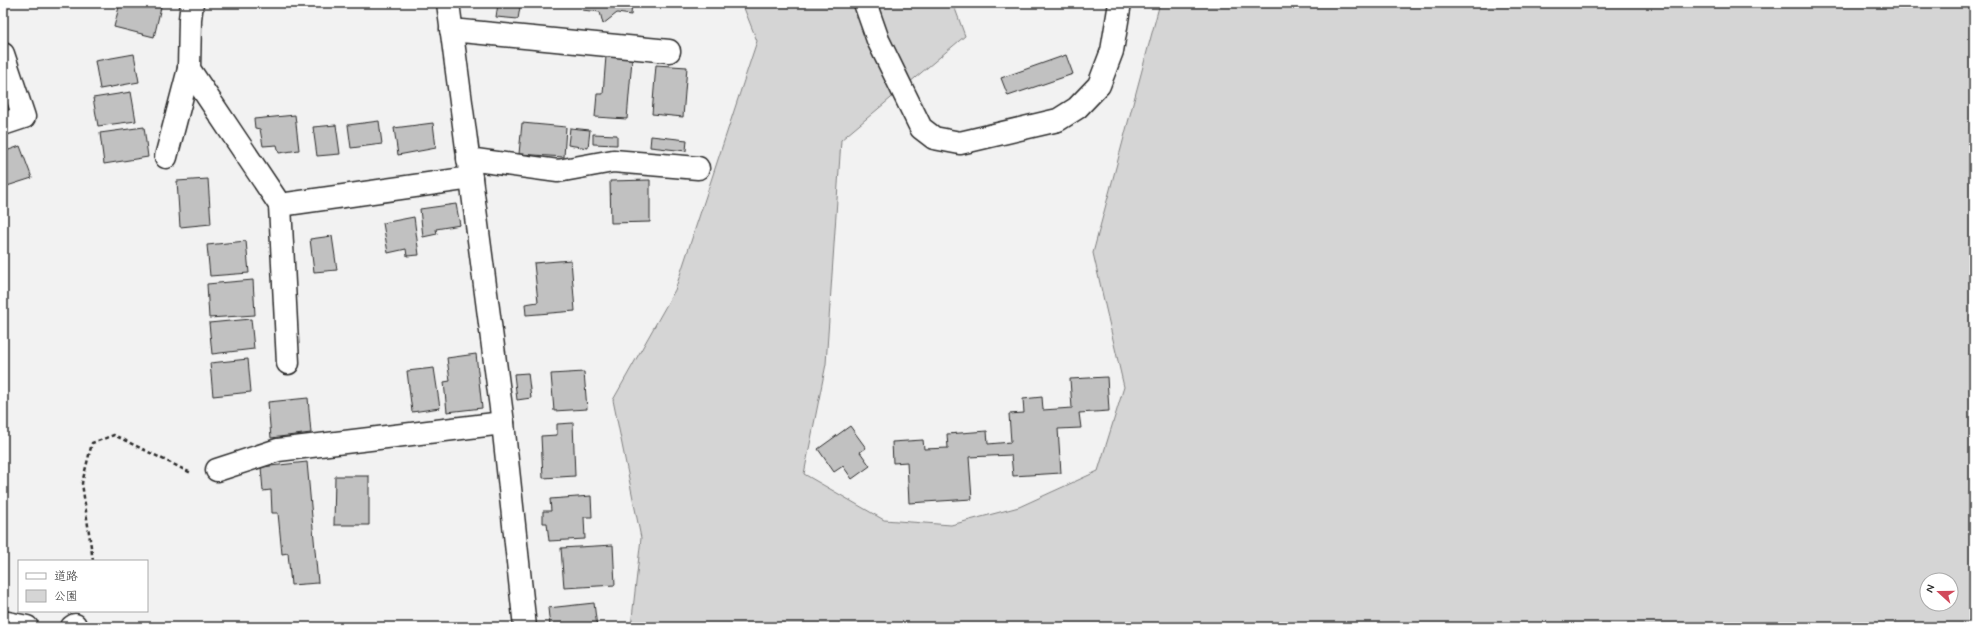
<svg xmlns="http://www.w3.org/2000/svg" width="1977" height="630" font-family="Mynerve,'Klee One',sans-serif">
<style>
.green{fill:#d5d5d5;stroke:#808080;fill-rule:evenodd}
.building{fill:#c1c1c1;stroke:#2b2b2b}
.lines{fill:none;stroke-linecap:round;stroke-linejoin:round}
.street-casing{stroke:#2b2b2b;stroke-width:25}
.path{stroke:#2b2b2b;stroke-width:2.5;stroke-dasharray:4 3;stroke-linecap:butt}
.street{stroke:#fff;stroke-width:22}
</style>
<rect width="100%" height="100%" fill="#f2f2f2"/>
<filter id="ink" filterUnits="userSpaceOnUse"><feTurbulence type="fractalNoise" baseFrequency=".025" numOctaves="2"/><feDisplacementMap in="SourceGraphic" scale="8" xChannelSelector="R" yChannelSelector="G"/><feConvolveMatrix kernelMatrix="1 2 1 2 8 2 1 2 1" color-interpolation-filters="sRGB"/></filter>
<g filter="url(#ink)">
<path class="green" d="M742,3H953L965,36L841,140L826,364L804,474L884,520L951,525L1019,507L1098,471L1124,387L1093,253L1160,3H1974V627H631L641,538L613,400L675,290L757,41ZM1927,580H1951V604H1927Z"/>
<g class="building">
<polygon points="120,3 147,3 161,7 154,37 114,27"/>
<polygon points="583,3 632,3 631,15 617,13 603,24 600,12 582,10"/>
<polygon points="498,4 520,7 518,19 496,17"/>
<polygon points="134,54 139,82 100,89 95,61"/>
<polygon points="1066,55 1073,74 1008,96 1001,78"/>
<polygon points="606,56 632,59 627,119 595,117 597,94 603,94"/>
<polygon points="656,65 687,67 683,117 652,114"/>
<polygon points="131,92 136,121 98,126 93,98"/>
<polygon points="295,115 299,150 279,153 277,145 263,146 260,129 255,128 254,119"/>
<polygon points="379,121 382,144 351,148 348,125"/>
<polygon points="433,123 436,148 398,155 394,128"/>
<polygon points="522,123 566,127 564,157 519,154"/>
<polygon points="336,125 340,154 317,156 313,127"/>
<polygon points="144,127 148,157 104,164 100,133"/>
<polygon points="570,128 590,130 588,148 568,145"/>
<polygon points="593,134 617,135 617,145 593,144"/>
<polygon points="651,136 687,140 686,151 650,147"/>
<polygon points="20,146 32,178 4,187 3,152"/>
<polygon points="208,179 211,224 180,227 177,181"/>
<polygon points="650,180 650,222 611,223 610,181"/>
<polygon points="456,204 460,225 436,229 437,234 423,237 420,209"/>
<polygon points="414,217 419,255 407,256 406,249 388,253 383,223"/>
<polygon points="332,236 337,270 314,272 310,239"/>
<polygon points="246,241 249,273 210,276 207,245"/>
<polygon points="571,260 575,311 526,315 525,304 538,302 534,263"/>
<polygon points="253,280 255,315 209,318 207,284"/>
<polygon points="251,319 254,349 212,354 209,323"/>
<polygon points="476,354 482,408 447,412 444,382 450,381 447,358"/>
<polygon points="248,359 251,392 213,396 210,363"/>
<polygon points="434,368 440,408 412,412 407,371"/>
<polygon points="584,372 587,409 554,411 551,374"/>
<polygon points="528,373 531,398 517,400 514,374"/>
<polygon points="1107,377 1109,411 1079,413 1081,428 1058,429 1061,473 1013,476 1011,455 969,457 972,499 909,503 907,462 893,463 892,442 923,440 924,449 948,448 947,434 987,431 988,444 1011,442 1009,414 1024,413 1023,399 1042,397 1043,410 1072,408 1070,379"/>
<polygon points="308,398 311,433 271,438 268,402"/>
<polygon points="573,423 575,476 543,478 541,436 557,435 557,424"/>
<polygon points="850,426 866,448 860,452 870,466 852,479 843,466 834,472 818,449"/>
<polygon points="307,462 318,583 291,585 288,553 282,554 278,513 272,513 271,490 263,491 261,467"/>
<polygon points="335,476 369,476 369,525 334,525"/>
<polygon points="591,496 592,517 584,517 585,539 549,541 547,523 543,523 543,511 551,511 550,499"/>
<polygon points="613,545 615,585 564,588 561,548"/>
<polygon points="594,603 597,627 550,627 548,608"/>
</g>
<g class="lines">
<defs>
<g id="street">
<polyline points="192,3 190,19 189,69 280,205 288,363"/>
<polyline points="448,3 503,423 525,627"/>
<polyline points="865,3 878,40 921,128 934,138 960,143 1058,120 1077,108 1099,85 1112,51 1120,3"/>
<polyline points="451,30 669,51"/>
<polyline points="3,54 24,117 3,124"/>
<polyline points="166,157 189,69"/>
<polyline points="468,159 558,171 613,161 698,168"/>
<polyline points="280,205 471,178"/>
<polyline points="217,470 278,450 503,423"/>
<polyline points="3,622 27,627"/>
<polyline points="72,627 75,625"/>
</g>
</defs>
<use href="#street" class="street-casing"/>
<polyline class="path" points="93,561 82,483 92,443 114,435 191,473"/>
<use href="#street" class="street"/>
</g>
</g>
<rect width="1977" height="630" fill="none" stroke="#fff" stroke-width="16"/>
<rect x="8" y="8" width="1961" height="614" fill="none" stroke="#2b2b2b" stroke-width="1.5" filter="url(#ink)"/>
<rect x="18" y="560" width="130" height="52" fill="#ffffff" stroke="#aaaaaa"/>
<rect x="26" y="573" width="20" height="6" fill="#ffffff" stroke="#aaaaaa"/>
<text x="54" y="580" font-size="12" fill="#2b2b2b">道路</text>
<rect x="26" y="590" width="20" height="12" fill="#d5d5d5" stroke="#aaaaaa"/>
<text x="54" y="600" font-size="12" fill="#2b2b2b">公園</text>
<g transform="translate(1939 592) rotate(291)"><circle r="19" fill="#ffffff" stroke="#aaaaaa"/>
<path d="M0-3L7 15L0 10L-7 15Z" fill="#d1495b"/>
<text y="-6" font-size="11" font-weight="bold" text-anchor="middle" fill="#2b2b2b">N</text>
</g>
</svg>
